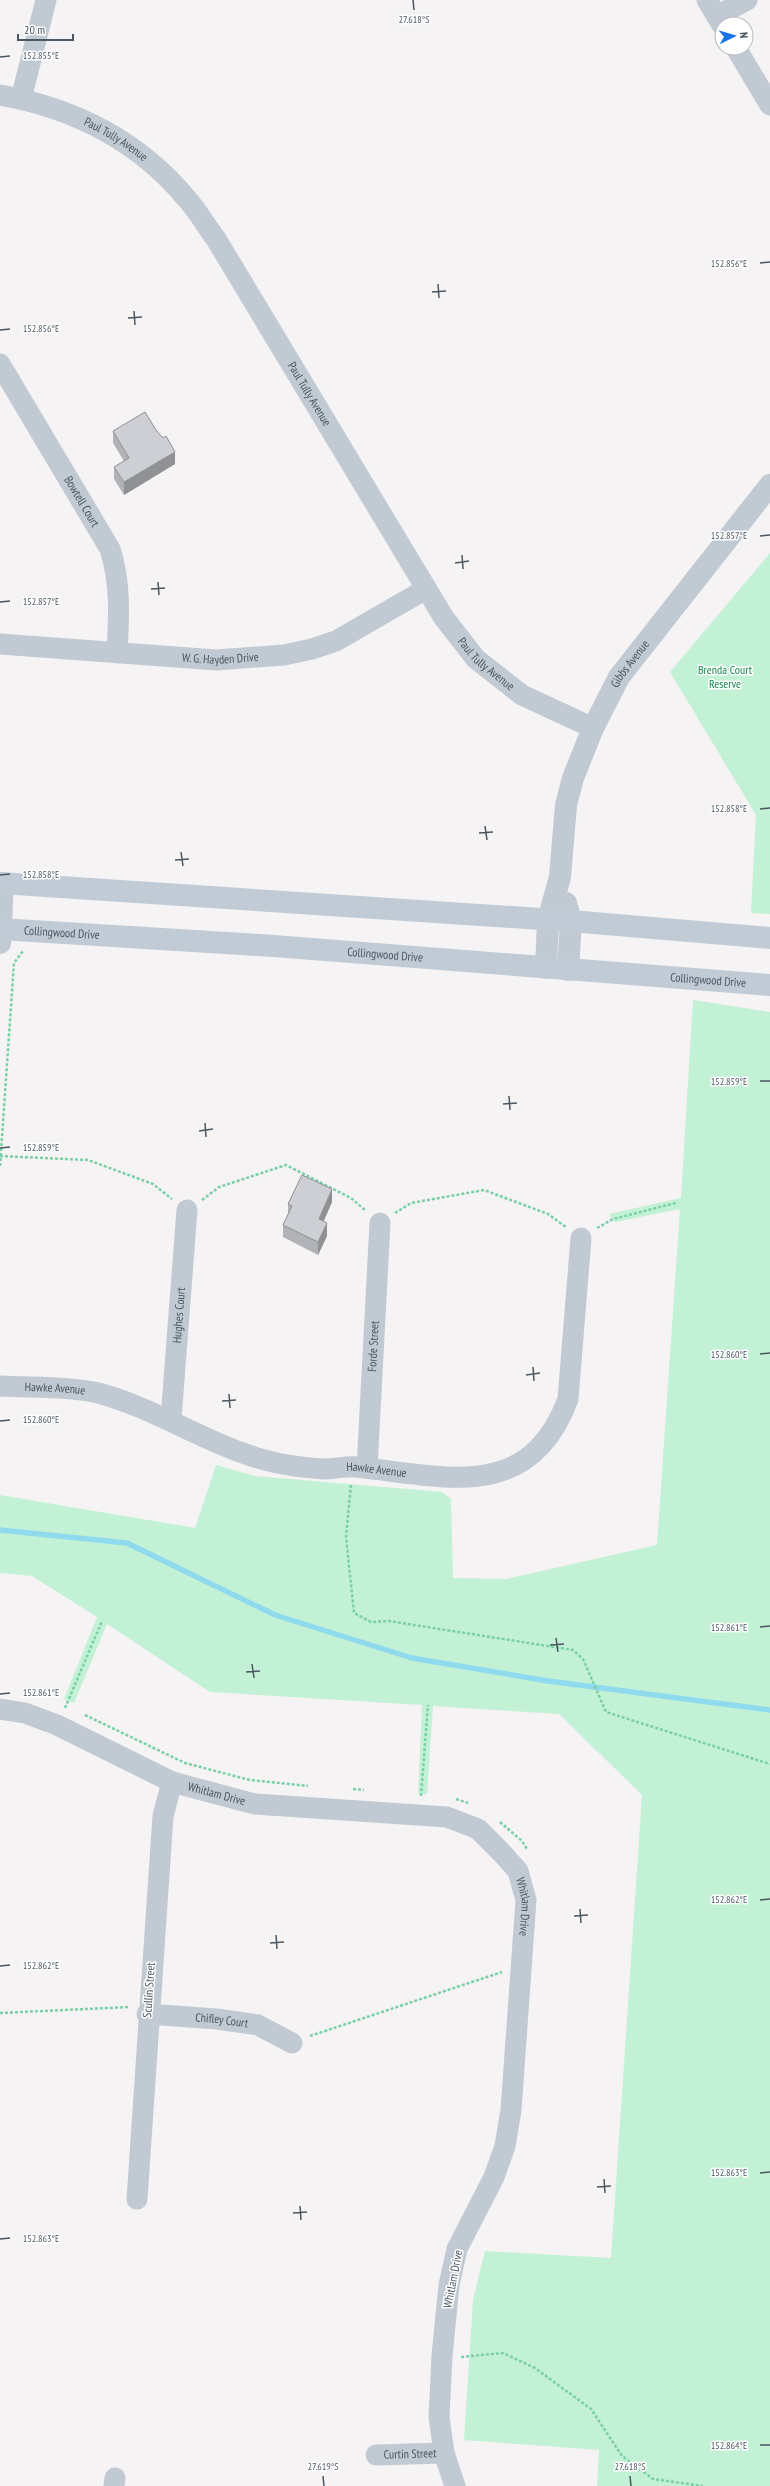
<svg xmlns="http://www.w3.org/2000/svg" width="770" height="2486" font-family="'PT Sans Narrow',sans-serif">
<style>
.green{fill:#c3f1d5}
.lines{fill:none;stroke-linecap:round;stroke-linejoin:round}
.stream{stroke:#90daee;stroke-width:5.5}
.path{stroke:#7ad0a6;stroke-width:2.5;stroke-dasharray:3 2;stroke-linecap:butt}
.minor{stroke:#c1cad2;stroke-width:21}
.tertiary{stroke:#c1cad2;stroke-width:22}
.secondary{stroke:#c1cbd6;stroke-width:22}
.wall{fill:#b0b2b7}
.shaded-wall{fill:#909195}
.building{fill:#cdcfd5;stroke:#909195}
.ticks{fill:none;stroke:#4a5661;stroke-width:1.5}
.labels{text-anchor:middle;stroke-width:3;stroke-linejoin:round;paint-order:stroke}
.street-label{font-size:12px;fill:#4a5661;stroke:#fff}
.park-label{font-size:12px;fill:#17864f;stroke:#fff}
.ticks-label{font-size:10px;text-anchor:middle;fill:#4a5661;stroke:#fff;stroke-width:3;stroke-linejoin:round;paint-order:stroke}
</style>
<rect width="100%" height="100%" fill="#f5f3f3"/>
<g class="green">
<polygon points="770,553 770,914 751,913 756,815 670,672"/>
<polygon points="693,1000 770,1012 770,2486 597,2486 599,2450 464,2440 473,2300 485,2251 611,2258 642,1795 559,1714 433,1706 427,1794 418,1794 422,1705 210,1692 107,1624 74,1703 64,1699 97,1617 32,1576 0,1573 0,1495 195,1528 216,1465 255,1476 442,1492 451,1499 453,1578 506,1579 657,1545 680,1209 615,1222 609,1214 681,1198"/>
</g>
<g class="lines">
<polyline class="stream" points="0,1530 127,1543 275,1615 412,1658 548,1681 770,1710"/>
<g class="path">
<polyline points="0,1156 88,1160 153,1184 172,1199"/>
<polyline points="0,1166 14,963 23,951"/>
<polyline points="202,1200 219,1187 286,1165 351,1198 366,1211"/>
<polyline points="395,1213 411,1203 484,1190 548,1214 566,1227"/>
<polyline points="597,1228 613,1219 676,1203"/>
<polyline points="351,1485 346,1537 354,1613 371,1622 389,1621 573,1650 583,1659 606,1712 770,1764"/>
<polyline points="65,1708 102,1621"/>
<polyline points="85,1715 185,1763 250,1780 308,1786"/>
<polyline points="353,1789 364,1790"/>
<polyline points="421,1796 428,1705"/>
<polyline points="456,1799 468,1803"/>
<polyline points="500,1822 522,1841 527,1849"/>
<polyline points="0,2013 129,2007"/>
<polyline points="310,2036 502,1972"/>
<polyline points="461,2357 503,2353 535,2368 591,2409 622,2456 653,2479 703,2486"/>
</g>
<g class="minor">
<polyline points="707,0 722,25"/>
<polyline points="717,16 747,0"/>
<polyline points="736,48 770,105"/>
<path id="s1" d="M0,95C74,108 139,141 187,199C198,211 206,226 216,239L444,618L476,659L522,695L593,728"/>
<polyline points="21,99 46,0"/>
<path id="s2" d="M0,364L110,549C121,583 119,617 117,653"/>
<path id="s3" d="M0,644L216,660L284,655L312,649L336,641L426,589"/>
<path id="s4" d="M0,1386C32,1388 72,1386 102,1394C158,1410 206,1443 261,1459C282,1465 303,1468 325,1469C335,1469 346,1466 356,1467C444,1476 529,1504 568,1399L581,1238"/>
<path id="s5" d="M171,1419L187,1210"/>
<path id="s6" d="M367,1468L380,1223"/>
<path id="s7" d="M0,1709L25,1713L57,1725L172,1782L255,1804L447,1817L478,1829L501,1852L518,1871L526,1900L511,2110L505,2146L494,2177L457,2249L449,2285L442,2356L439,2417L444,2453L455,2486"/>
<path id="s8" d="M147,2014L217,2019L258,2025L292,2043"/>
<polyline points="137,2199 163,1816 172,1782"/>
<path id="s9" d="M376,2455L444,2453"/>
<polyline points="114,2486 115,2478"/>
</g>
<g class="tertiary">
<polyline points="566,903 571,921 568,970"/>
<polyline points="0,943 3,883"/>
<path id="s10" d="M546,968L548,920L560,877L566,805L573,778L593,728L619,677L770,485"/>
</g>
<g class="secondary">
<polyline points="0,883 571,921 770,938"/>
<path id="s11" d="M0,929L274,946L770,985"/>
</g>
</g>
<g class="wall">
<polygon points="113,431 175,464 124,495 114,479 114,467 124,461 113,443"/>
<polygon points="332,1202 324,1221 327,1236 318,1255 283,1237 283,1225 288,1215 288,1204"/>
</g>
<g class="shaded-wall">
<polygon points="175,452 175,464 124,495 124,482"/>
<polygon points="332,1189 332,1202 319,1231 319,1219"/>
<polygon points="327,1223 327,1236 318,1255 318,1242"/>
</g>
<g class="building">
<polygon points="145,412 156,430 163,438 166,436 175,452 124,482 114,467 129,458 113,431"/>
<polygon points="302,1175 332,1189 319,1219 327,1223 318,1242 283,1225 292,1206 288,1204"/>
</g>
<path class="ticks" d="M413,0L414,10M0,57L10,56M760,263L770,262M438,284L439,298M432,292L446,291M134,311L135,325M128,318L142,317M0,330L10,329M760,536L770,535M462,555L463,569M455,563L469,561M158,582L159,595M151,589L165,588M0,602L10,601M760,809L770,808M485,826L487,840M479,833L493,832M181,852L183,866M175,860L189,859M0,875L10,874M760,1081H770M509,1096L510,1110M503,1104L517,1103M205,1123L206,1137M199,1131L213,1129M0,1148L10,1147M760,1354L770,1353M533,1367L534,1381M526,1375L540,1373M229,1394L230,1408M222,1401L236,1400M0,1421L10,1420M760,1627L770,1626M556,1638L558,1652M550,1645L564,1644M252,1664L254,1678M246,1672L260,1671M0,1694L10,1693M760,1900L770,1899M580,1909L581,1923M574,1916L588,1915M276,1935L277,1949M270,1943L284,1942M0,1966L10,1965M760,2173L770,2172M604,2179L605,2193M597,2187L611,2186M300,2206L301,2220M293,2213L307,2212M0,2239L10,2238M760,2445H770M323,2476L324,2486M630,2476L631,2486"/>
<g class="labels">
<g class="street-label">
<text dy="4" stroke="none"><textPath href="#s1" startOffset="125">Paul Tully Avenue</textPath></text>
<text dy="4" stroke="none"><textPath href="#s1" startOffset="449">Paul Tully Avenue</textPath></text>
<text dy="4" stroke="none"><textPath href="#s2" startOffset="160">Bowtell Court</textPath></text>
<text dy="4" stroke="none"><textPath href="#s3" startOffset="221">W. G. Hayden Drive</textPath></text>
<text dy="4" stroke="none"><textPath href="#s1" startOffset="773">Paul Tully Avenue</textPath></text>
<text dy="4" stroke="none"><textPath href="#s10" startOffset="321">Gibbs Avenue</textPath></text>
<text dy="4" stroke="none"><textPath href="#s11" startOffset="62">Collingwood Drive</textPath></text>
<text dy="4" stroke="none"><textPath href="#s11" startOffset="386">Collingwood Drive</textPath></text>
<text dy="4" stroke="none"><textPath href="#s11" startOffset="710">Collingwood Drive</textPath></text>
<text dy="4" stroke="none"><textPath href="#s5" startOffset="104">Hughes Court</textPath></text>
<text dy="4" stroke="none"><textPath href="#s6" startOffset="122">Forde Street</textPath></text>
<text dy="4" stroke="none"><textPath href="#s4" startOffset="55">Hawke Avenue</textPath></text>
<text dy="4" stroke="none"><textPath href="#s4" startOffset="391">Hawke Avenue</textPath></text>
<text dy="4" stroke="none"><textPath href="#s7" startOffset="234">Whitlam Drive</textPath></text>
<text dy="4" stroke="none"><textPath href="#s7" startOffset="594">Whitlam Drive</textPath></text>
<text transform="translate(149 1990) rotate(-86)" y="4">Scullin Street</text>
<text dy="4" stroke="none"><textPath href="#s8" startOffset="75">Chifley Court</textPath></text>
<text transform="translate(453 2279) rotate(-79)" y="4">Whitlam Drive</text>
<text dy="4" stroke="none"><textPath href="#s9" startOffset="34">Curtin Street</textPath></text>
</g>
<g class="park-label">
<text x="725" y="674">Brenda Court<tspan x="725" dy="14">Reserve</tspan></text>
</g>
</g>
<g class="ticks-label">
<text x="414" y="23">27.618°S</text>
<text x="41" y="59">152.855°E</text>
<text x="729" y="267">152.856°E</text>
<text x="41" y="332">152.856°E</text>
<text x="729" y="539">152.857°E</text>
<text x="41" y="605">152.857°E</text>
<text x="729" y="812">152.858°E</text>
<text x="41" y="878">152.858°E</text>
<text x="729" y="1085">152.859°E</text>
<text x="41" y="1151">152.859°E</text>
<text x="729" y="1358">152.860°E</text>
<text x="41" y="1423">152.860°E</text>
<text x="729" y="1631">152.861°E</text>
<text x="41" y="1696">152.861°E</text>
<text x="729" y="1903">152.862°E</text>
<text x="41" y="1969">152.862°E</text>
<text x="729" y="2176">152.863°E</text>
<text x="41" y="2242">152.863°E</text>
<text x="729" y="2449">152.864°E</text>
<text x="323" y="2470">27.619°S</text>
<text x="630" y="2470">27.618°S</text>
</g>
<g transform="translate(734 36) rotate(85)"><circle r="19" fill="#ffffff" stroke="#b7bbc0"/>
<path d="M0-3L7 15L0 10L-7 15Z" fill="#1a73e8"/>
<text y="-6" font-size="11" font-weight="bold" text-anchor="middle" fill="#4a5661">N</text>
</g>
<path d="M18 34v6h55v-6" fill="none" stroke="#4a5661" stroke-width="2"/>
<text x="24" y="34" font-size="12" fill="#4a5661" stroke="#ffffff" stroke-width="3" paint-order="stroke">20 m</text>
</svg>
